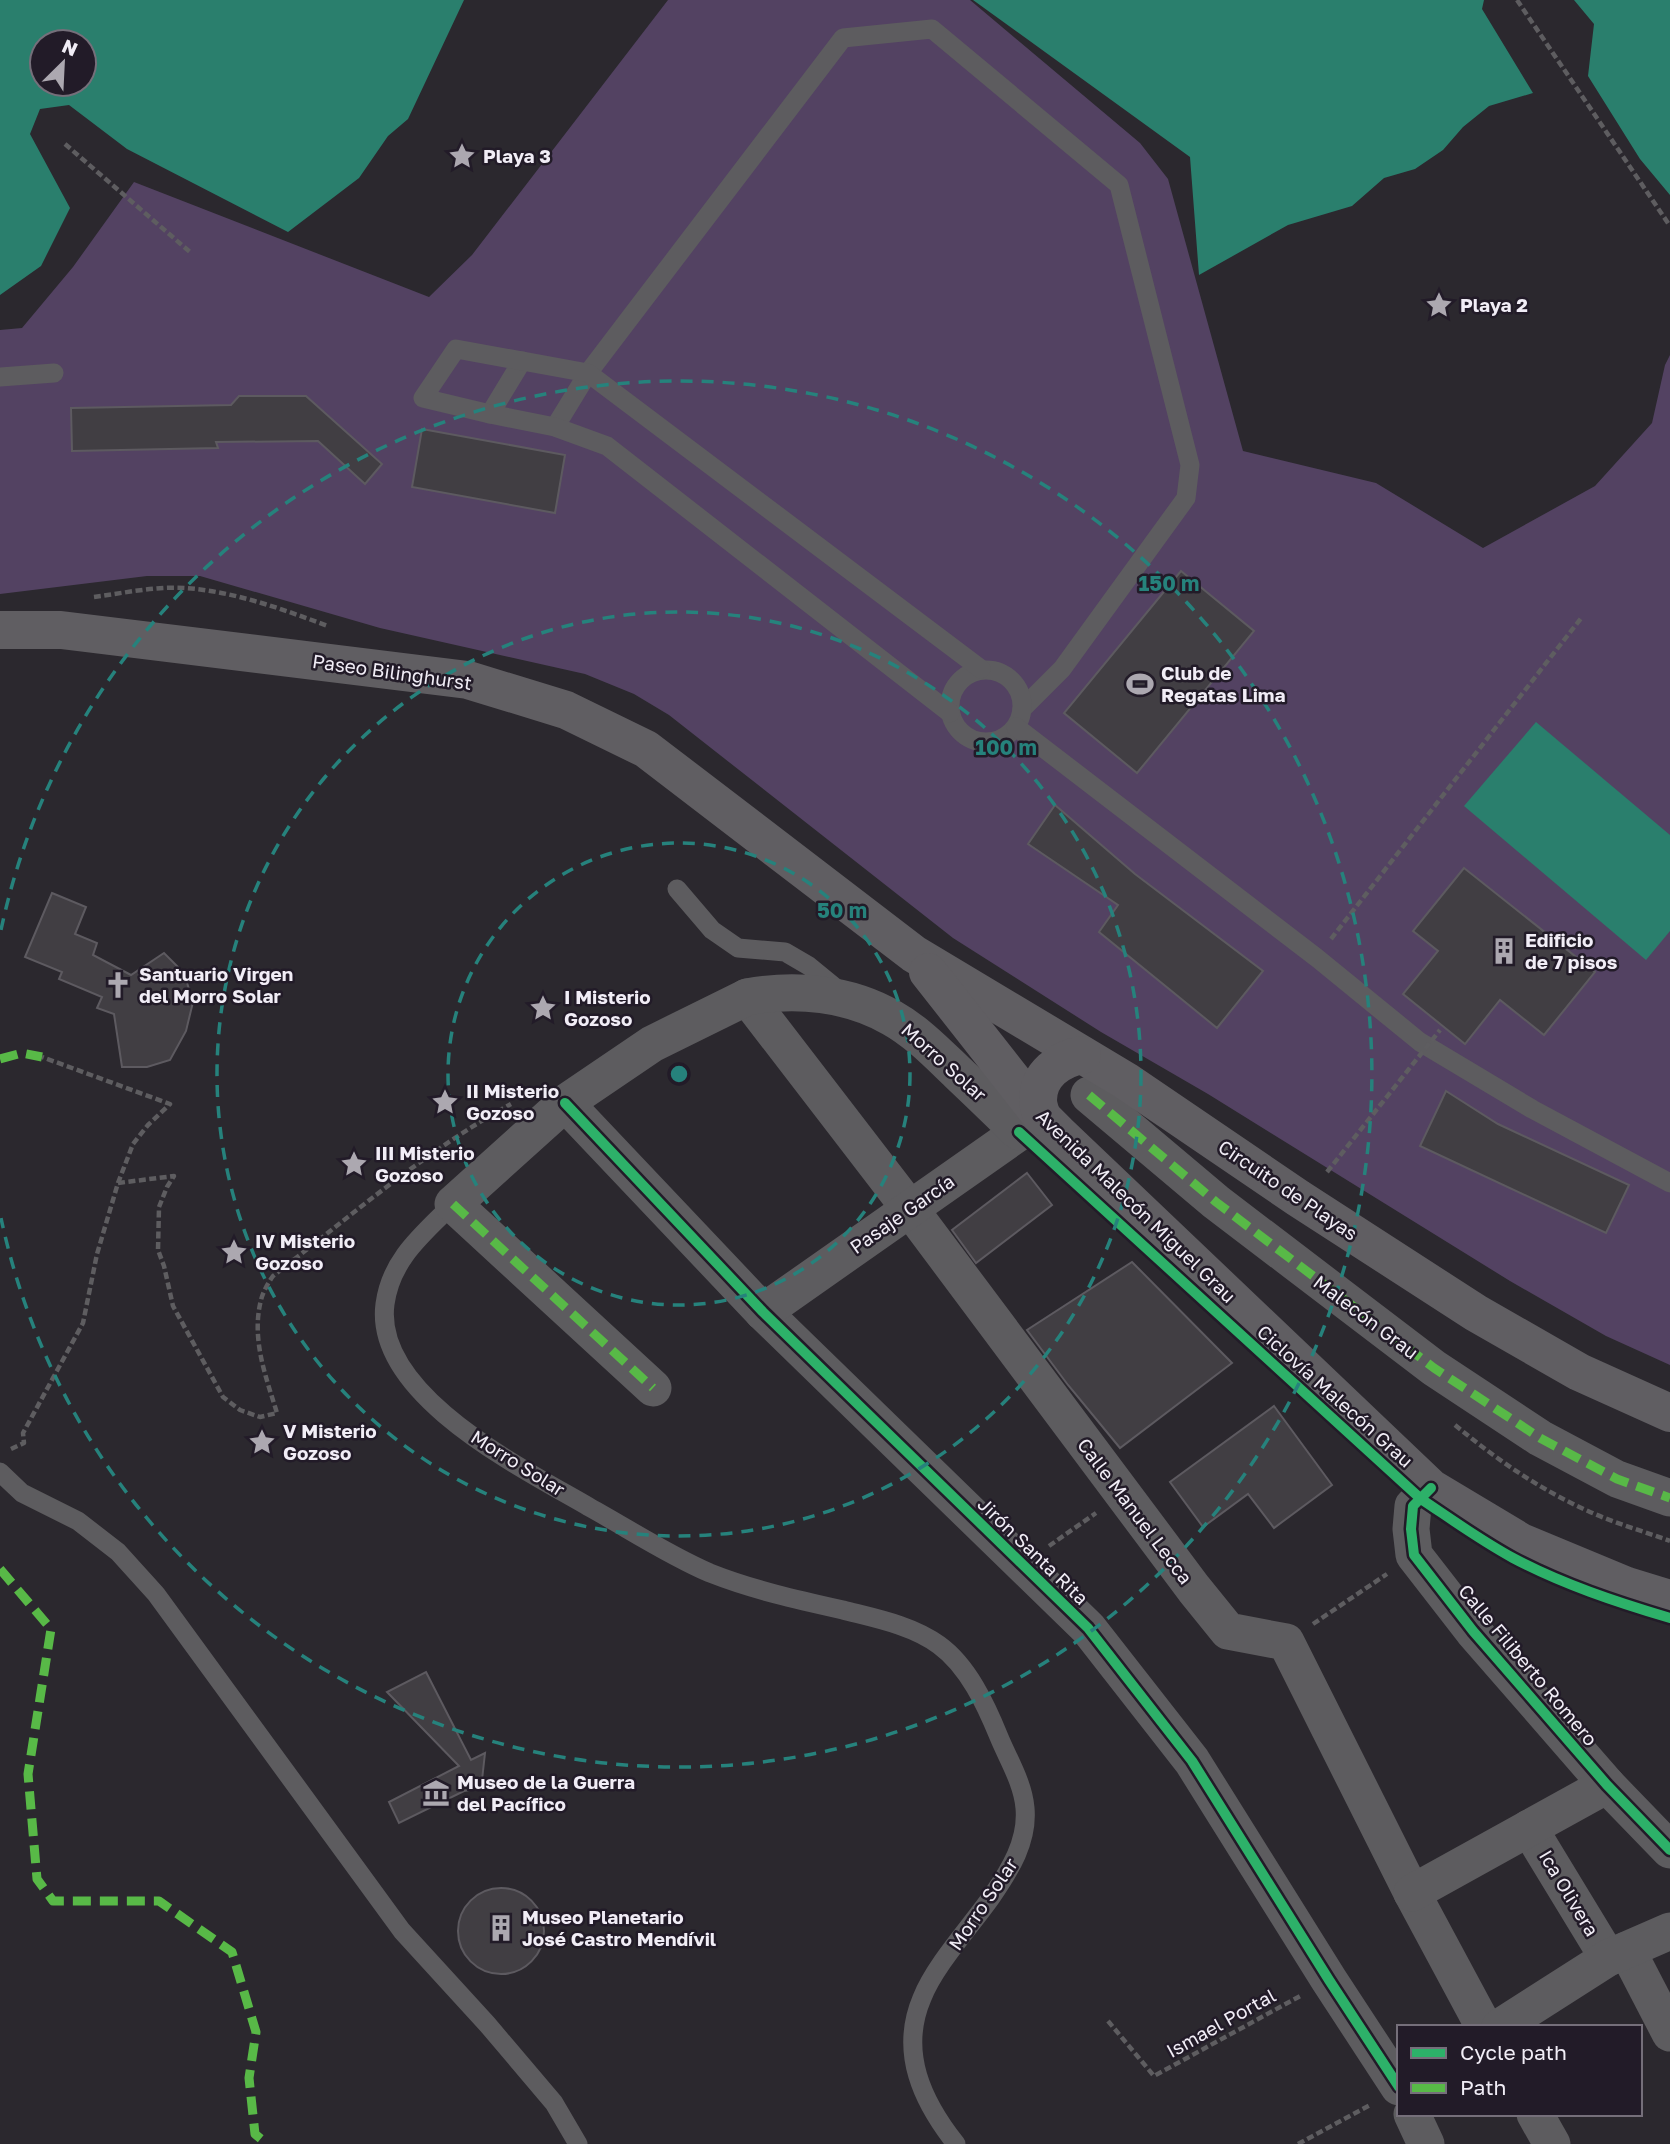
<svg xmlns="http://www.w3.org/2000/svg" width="1670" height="2144" font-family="'Golos Text',sans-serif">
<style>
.green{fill:#534262}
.water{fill:#2a7f6d;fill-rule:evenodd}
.building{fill:#413e43;stroke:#5d5a60;stroke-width:2}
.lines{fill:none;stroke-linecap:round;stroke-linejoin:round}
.path{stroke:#5e5d60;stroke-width:4.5;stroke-dasharray:7 3.5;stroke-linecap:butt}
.lane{stroke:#5d5c5f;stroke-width:19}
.street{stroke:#5d5c5f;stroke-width:37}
.secondary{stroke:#605e62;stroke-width:38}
.path-bridge{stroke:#5e5d60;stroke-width:4.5;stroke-dasharray:7 3.5;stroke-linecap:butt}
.quiet{stroke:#58b947;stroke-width:9;stroke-dasharray:18 9;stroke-linecap:butt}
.cycleway-casing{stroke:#221b28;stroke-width:15}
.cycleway{stroke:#2db169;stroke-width:10}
.ring{fill:none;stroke:#26827c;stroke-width:3.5;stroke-dasharray:12 9}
.labels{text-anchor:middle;stroke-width:5;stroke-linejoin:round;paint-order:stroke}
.poi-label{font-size:19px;font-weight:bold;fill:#f1edf6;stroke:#221b28;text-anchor:start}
.street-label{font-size:19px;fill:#f1edf6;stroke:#221b28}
.centre{fill:#26827c;stroke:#221b28;stroke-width:3.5}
.ring-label{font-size:21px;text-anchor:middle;font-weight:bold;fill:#26827c;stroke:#221b28;stroke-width:5;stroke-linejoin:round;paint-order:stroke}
</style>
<rect width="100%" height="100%" fill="#2b282e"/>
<polygon class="green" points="668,0 970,0 1140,143 1168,179 1243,451 1376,483 1483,548 1595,486 1652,423 1665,365 1670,355 1670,1365 1606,1336 1510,1281 1208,1094 1101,1032 953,938 669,715 634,694 585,674 380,628 200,576 147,576 0,594 0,330 22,328 73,267 134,182 429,297 472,255"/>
<g class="water">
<path d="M0,0H464L408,119L388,136L359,178L288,232L127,149L69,105L40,109L30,134L70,208L41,266L0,295ZM84,42V84H42V42Z"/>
<polygon points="973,0 1484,0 1482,9 1533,93 1489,106 1463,127 1443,150 1415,169 1384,178 1352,206 1288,225 1199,275 1190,157"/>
<polygon points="1574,0 1670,0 1670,195 1640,159 1588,76 1594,24"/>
<polygon points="1536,722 1670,835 1670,931 1646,960 1464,806"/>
</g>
<g class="building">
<polygon points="239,396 306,396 382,464 365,484 318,441 216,442 218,448 72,451 71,408 231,405"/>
<polygon points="422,429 565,455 555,513 412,487"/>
<polygon points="1181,571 1254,631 1137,773 1064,713"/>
<polygon points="1055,805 1135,874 1263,971 1217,1028 1099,932 1118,905 1028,844"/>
<polygon points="1464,868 1595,972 1544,1035 1500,1000 1465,1044 1403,994 1438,951 1413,931"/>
<polygon points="52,893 86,907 75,934 97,943 93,955 131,975 164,953 184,973 193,1002 186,1031 170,1060 147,1067 122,1067 114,1014 97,1008 102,997 59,979 62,972 25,957"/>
<polygon points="1446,1091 1498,1124 1629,1185 1606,1233 1420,1146"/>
<polygon points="1027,1173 1052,1205 976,1263 952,1230"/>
<polygon points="1132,1262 1232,1363 1120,1448 1068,1385 1027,1330"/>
<polygon points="1274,1406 1332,1485 1274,1528 1248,1494 1203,1527 1170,1482"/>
<polygon points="426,1672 471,1760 485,1753 482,1780 470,1790 464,1791 399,1823 389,1802 459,1766 387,1692"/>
<circle cx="501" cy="1931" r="43"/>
</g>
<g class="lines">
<g class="path">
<polyline points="1517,0 1670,226"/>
<polyline points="65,144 190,252"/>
<path d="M94,597C124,593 156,586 186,588C236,592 282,609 328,626"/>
<polyline points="1331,939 1582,617"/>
<path d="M118,1183L174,1176L167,1187L159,1207L158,1250L164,1266L173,1306L223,1397L240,1410L260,1417L277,1413C266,1377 251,1339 261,1300C263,1292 268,1283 273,1276C348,1218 428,1149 511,1104"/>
<path d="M1455,1425C1496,1459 1539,1489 1588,1511C1614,1523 1643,1531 1670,1541"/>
<polyline points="11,1449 24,1443 23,1433 83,1323 97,1254 118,1183 133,1144 148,1125 170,1104 42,1057"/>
<polyline points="1049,1546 1096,1513"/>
<polyline points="1313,1624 1387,1574"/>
<polyline points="1108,2021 1154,2076 1302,1995"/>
<polyline points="1298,2144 1370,2105"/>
</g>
<g class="lane">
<polyline points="0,377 54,373"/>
<polyline points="490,414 522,361"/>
<polyline points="555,427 588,373 626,323 843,38 932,29 1119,185 1190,465 1186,498 1062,669 1022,709"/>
<circle cx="986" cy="706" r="36"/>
<polyline points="950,713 607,446 555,427 490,414 423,398 456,349 588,373 981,669"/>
<polyline points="1016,727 1317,958 1420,1042 1532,1109 1670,1183"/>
<polyline points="677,889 712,930 738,948 785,952 809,966 842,993"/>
<path d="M453,1204C423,1234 391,1259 385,1304C373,1395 524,1469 589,1507C629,1529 668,1555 710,1573C753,1590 798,1600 843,1610C874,1618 912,1625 939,1645C968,1666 986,1705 999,1737C1008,1759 1023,1783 1025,1808C1028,1841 1010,1870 992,1896C971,1926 935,1965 922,1998C899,2052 922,2101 956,2144"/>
<polyline points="0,1472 22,1493 78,1521 118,1552 156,1594 402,1931 487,2024 554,2103 578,2144"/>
</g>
<g class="street">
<polyline points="747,997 910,1209 1194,1589 1228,1631 1286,1642 1412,1893 1484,2027"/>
<polyline points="1089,1095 1216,1202 1434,1368 1540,1438 1617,1479 1670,1498"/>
<polyline points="565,1103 763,1312 1088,1628 1192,1761 1329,1980 1399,2087"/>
<polyline points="763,1312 1038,1119"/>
<path d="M653,1388L453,1204L565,1103L652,1044L747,997C796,988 849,993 892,1018C917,1032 937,1053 958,1073C978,1092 999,1112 1019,1132"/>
<polyline points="1431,1488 1413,1506 1411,1529 1414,1555 1473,1631 1607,1785 1670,1850"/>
<polyline points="1529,1828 1608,1958"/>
<polyline points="1412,1893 1607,1785"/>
<polyline points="1627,1950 1670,2033"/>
<polyline points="1500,2027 1608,1958 1670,1931"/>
<polyline points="1412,2114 1426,2144"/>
<polyline points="1535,2114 1552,2144"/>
</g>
<g class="secondary">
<polyline points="0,630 61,630 468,680 566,710 646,749 914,954 1126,1081 1298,1198 1476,1313 1579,1372 1670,1413"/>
<polyline points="928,972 1042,1117 1058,1133 1431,1488 1521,1542 1627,1586 1670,1599"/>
<path d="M1042,1117C1040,1111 1038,1105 1038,1100C1038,1074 1060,1059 1082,1055"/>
</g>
<polyline class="path-bridge" points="1327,1172 1440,1030"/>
<g class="quiet">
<polyline points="0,1059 22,1053 42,1057"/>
<polyline points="1089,1095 1216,1202 1434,1368 1540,1438 1617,1479 1670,1498"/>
<polyline points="453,1204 653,1388"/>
<polyline points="0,1569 51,1629 28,1774 37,1879 53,1901 159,1901 232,1952 256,2032 249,2078 255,2134 267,2144"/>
</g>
<defs>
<g id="cycleway">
<polyline points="565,1103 763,1312 1088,1628 1192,1761 1329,1980 1399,2087"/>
<path d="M1019,1132L1421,1499C1451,1519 1480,1540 1513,1558C1562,1584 1616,1602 1670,1618"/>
<polyline points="1431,1488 1413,1506 1411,1529 1414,1555 1473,1631 1607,1785 1670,1850"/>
</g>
</defs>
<use href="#cycleway" class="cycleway-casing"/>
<use href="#cycleway" class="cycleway"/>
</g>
<g class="ring">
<circle cx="679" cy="1074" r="231"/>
<circle cx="679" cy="1074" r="462"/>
<path d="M1 930A693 693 0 1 1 1 1218"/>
</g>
<defs>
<symbol id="sight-bare" viewBox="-9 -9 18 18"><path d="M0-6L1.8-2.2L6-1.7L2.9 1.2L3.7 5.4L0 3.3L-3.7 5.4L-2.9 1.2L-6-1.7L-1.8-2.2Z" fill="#aca8b0" stroke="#221b28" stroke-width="2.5" paint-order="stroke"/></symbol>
<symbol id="stadium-bare" viewBox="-9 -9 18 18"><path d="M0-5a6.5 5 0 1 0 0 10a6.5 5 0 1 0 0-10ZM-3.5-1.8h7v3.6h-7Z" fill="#aca8b0" stroke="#221b28" stroke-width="2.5" paint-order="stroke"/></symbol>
<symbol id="building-bare" viewBox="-9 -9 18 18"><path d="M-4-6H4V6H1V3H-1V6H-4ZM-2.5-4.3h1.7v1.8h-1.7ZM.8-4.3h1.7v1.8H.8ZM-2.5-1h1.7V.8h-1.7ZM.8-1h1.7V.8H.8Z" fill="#aca8b0" stroke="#221b28" stroke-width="2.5" paint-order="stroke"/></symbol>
<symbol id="church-bare" viewBox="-9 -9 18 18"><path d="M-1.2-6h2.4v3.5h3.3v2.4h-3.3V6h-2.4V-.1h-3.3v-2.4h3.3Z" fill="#aca8b0" stroke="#221b28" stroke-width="2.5" paint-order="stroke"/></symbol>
<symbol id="museum-bare" viewBox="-9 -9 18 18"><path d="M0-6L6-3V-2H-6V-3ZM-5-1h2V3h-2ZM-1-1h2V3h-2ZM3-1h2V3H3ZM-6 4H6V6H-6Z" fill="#aca8b0" stroke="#221b28" stroke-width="2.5" paint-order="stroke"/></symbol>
</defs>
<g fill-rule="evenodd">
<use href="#sight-bare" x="443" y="137" width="38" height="38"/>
<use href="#sight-bare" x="1420" y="286" width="38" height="38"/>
<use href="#stadium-bare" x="1121" y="665" width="38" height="38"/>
<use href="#building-bare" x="1485" y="932" width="38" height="38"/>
<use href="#church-bare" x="99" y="966" width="38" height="38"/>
<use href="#sight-bare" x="524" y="989" width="38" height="38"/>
<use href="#sight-bare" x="426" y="1083" width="38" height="38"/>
<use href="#sight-bare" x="335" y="1145" width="38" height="38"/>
<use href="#sight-bare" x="215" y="1233" width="38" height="38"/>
<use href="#sight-bare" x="243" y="1423" width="38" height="38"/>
<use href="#museum-bare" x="417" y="1774" width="38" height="38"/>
<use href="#building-bare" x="482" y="1909" width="38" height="38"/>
</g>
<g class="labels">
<g class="poi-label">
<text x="483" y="163">Playa 3</text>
<text x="1460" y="312">Playa 2</text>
<text x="1161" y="680">Club de<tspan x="1161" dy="22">Regatas Lima</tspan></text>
<text x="1525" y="947">Edificio<tspan x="1525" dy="22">de 7 pisos</tspan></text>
<text x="139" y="981">Santuario Virgen<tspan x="139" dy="22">del Morro Solar</tspan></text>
<text x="564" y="1004">I Misterio<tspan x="564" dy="22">Gozoso</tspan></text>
<text x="466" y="1098">II Misterio<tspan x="466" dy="22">Gozoso</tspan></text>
<text x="375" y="1160">III Misterio<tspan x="375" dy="22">Gozoso</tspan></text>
<text x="255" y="1248">IV Misterio<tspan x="255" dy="22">Gozoso</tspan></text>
<text x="283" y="1438">V Misterio<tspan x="283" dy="22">Gozoso</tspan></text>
<text x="457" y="1789">Museo de la Guerra<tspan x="457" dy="22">del Pacífico</tspan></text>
<text x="522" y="1924">Museo Planetario<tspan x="522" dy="22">José Castro Mendívil</tspan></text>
</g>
<g class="street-label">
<text transform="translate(392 672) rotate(8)" y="7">Paseo Bilinghurst</text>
<text transform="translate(944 1062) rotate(42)" y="7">Morro Solar</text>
<text transform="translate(1288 1190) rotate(34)" y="7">Circuito de Playas</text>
<text transform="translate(1136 1206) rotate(44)" y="7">Avenida Malecón Miguel Grau</text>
<text transform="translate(902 1214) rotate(-35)" y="7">Pasaje García</text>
<text transform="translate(1366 1317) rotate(37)" y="7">Malecón Grau</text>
<text transform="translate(1335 1396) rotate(42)" y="7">Ciclovía Malecón Grau</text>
<text transform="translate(518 1463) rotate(32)" y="7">Morro Solar</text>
<text transform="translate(1135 1511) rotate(53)" y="7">Calle Manuel Lecca</text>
<text transform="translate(1033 1551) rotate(44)" y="7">Jirón Santa Rita</text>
<text transform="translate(1528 1665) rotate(50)" y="7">Calle Filiberto Romero</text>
<text transform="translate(1569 1893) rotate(59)" y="7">Ica Olivera</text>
<text transform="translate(983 1904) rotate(-56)" y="7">Morro Solar</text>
<text transform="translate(1221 2023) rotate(-29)" y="7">Ismael Portal</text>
</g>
</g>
<circle cx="679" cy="1074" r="10" class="centre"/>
<g class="ring-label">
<text x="1169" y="591">150 m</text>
<text x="1006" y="755">100 m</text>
<text x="842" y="918">50 m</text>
</g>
<rect x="1397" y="2025" width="245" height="91" fill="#221b28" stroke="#756f7a" stroke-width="2"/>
<rect x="1411" y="2048" width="35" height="10" fill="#2db169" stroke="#756f7a" stroke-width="2"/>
<text x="1460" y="2060" font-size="21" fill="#f1edf6">Cycle path</text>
<rect x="1411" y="2083" width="35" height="10" fill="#58b947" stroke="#756f7a" stroke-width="2"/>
<text x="1460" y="2095" font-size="21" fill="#f1edf6">Path</text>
<g transform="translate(63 63) rotate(24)"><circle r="33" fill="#221b28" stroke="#756f7a" stroke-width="2"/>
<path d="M0-5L12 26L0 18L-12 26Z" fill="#aca8b0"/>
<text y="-10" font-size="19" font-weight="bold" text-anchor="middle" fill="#f1edf6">N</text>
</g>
</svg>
